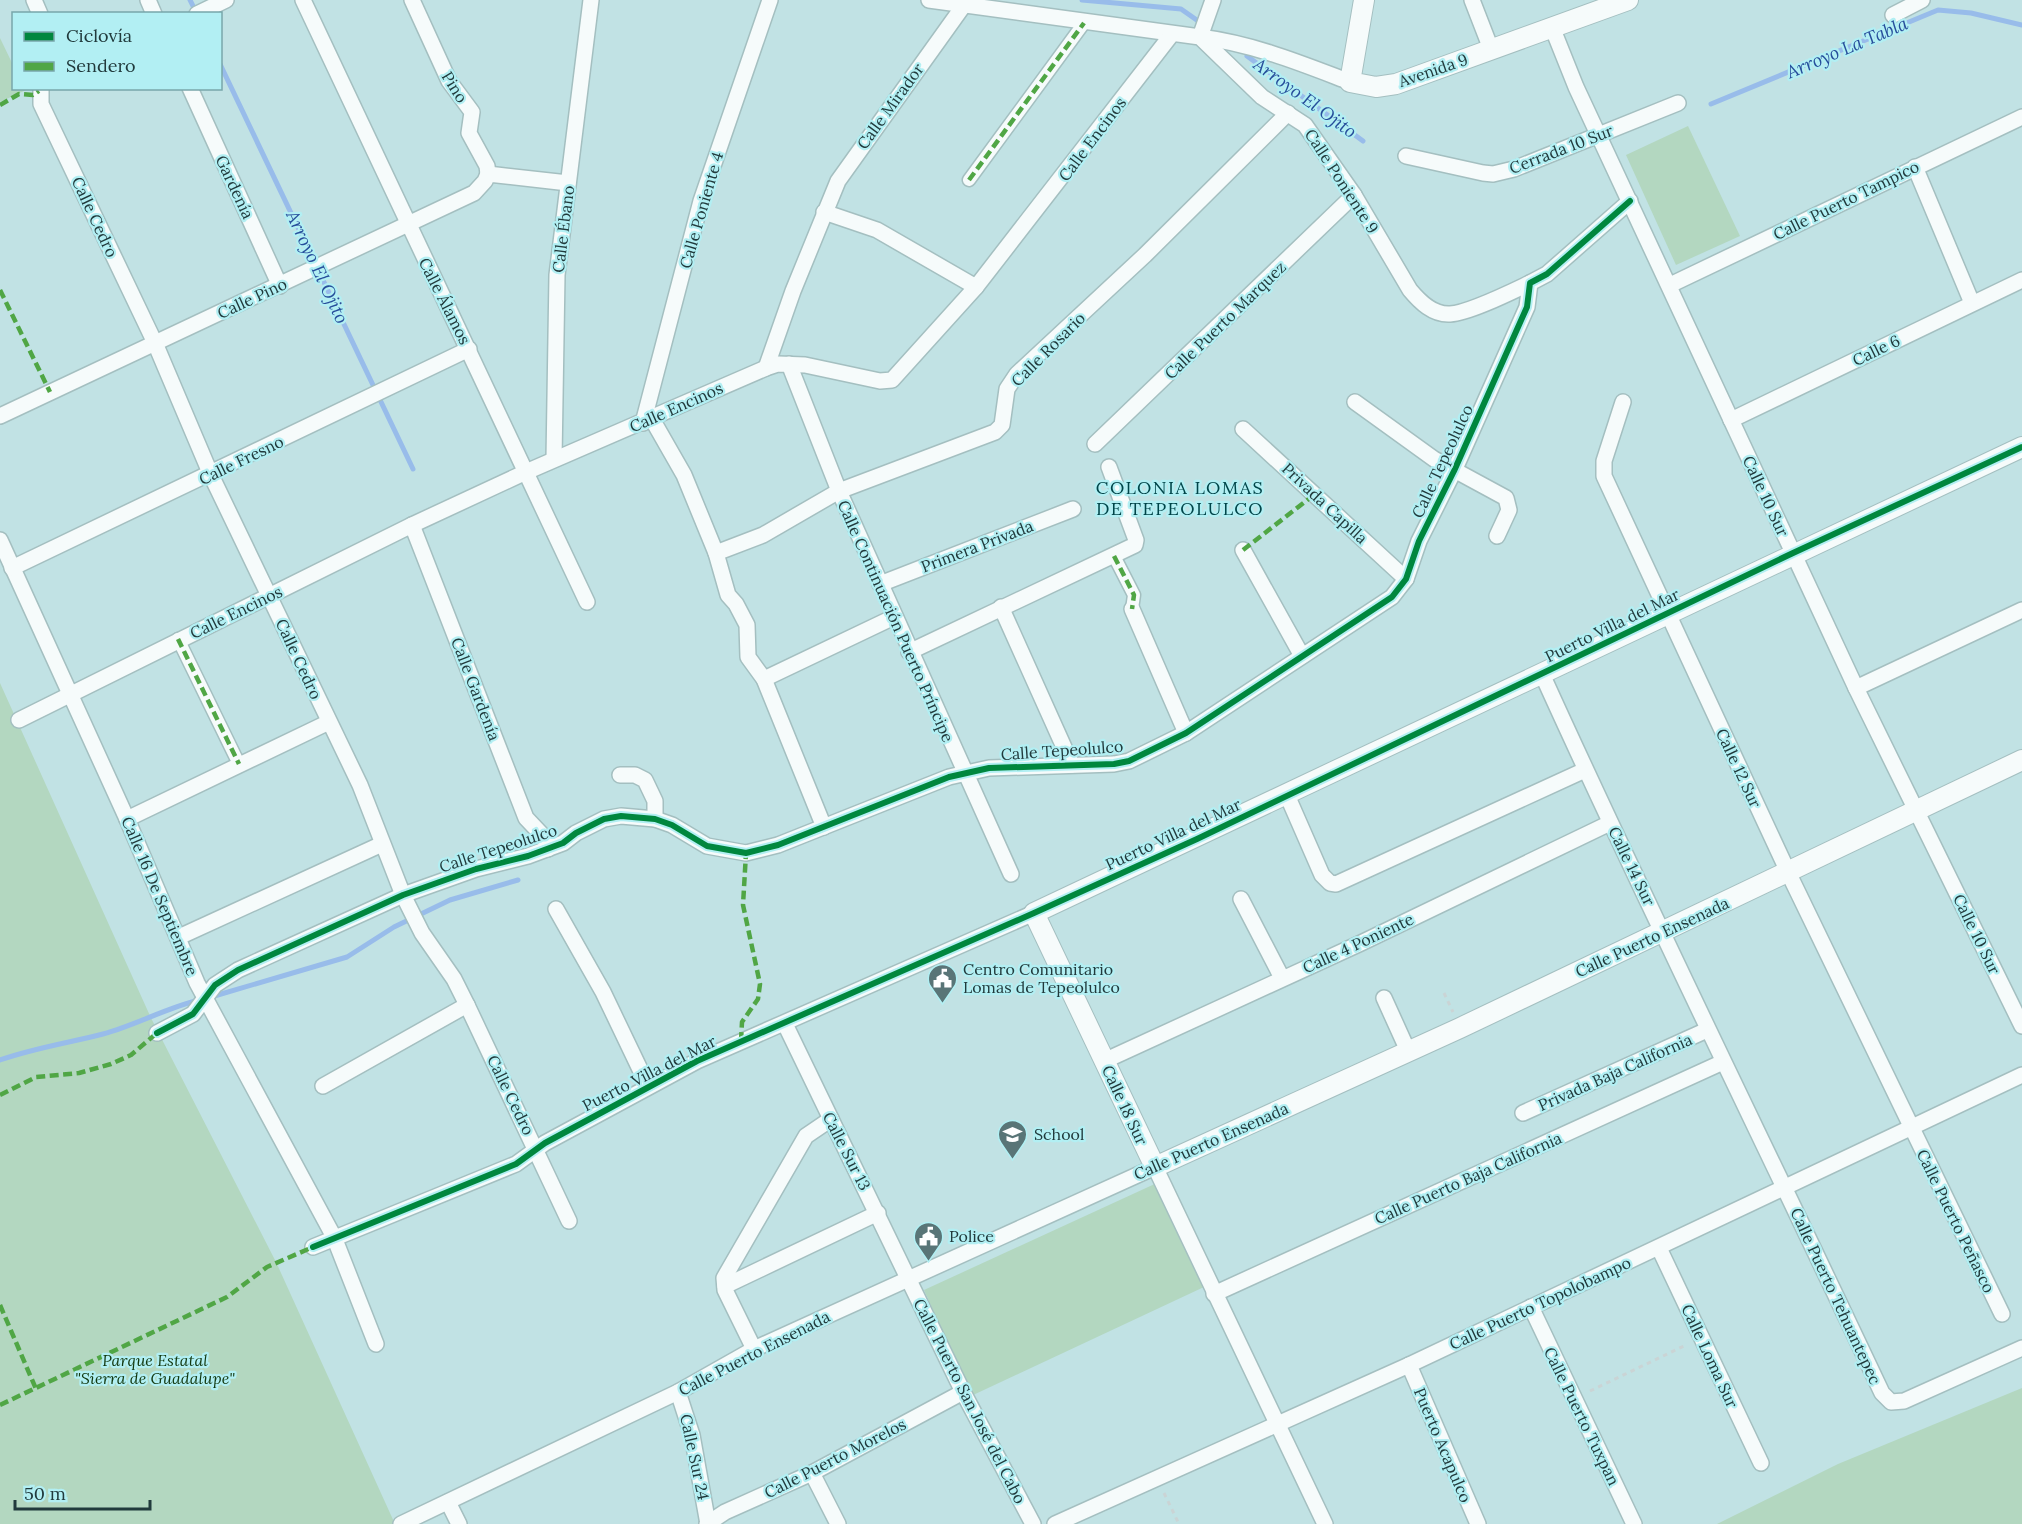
<svg xmlns="http://www.w3.org/2000/svg" width="2022" height="1524" font-family="Lora,serif">
<style>
.green{fill:#b3d7c0}
.lines{fill:none;stroke-linecap:round;stroke-linejoin:round}
.stream{stroke:#98bcea;stroke-width:5}
.pedestrian-casing{stroke:#a4bfc0;stroke-width:15}
.minor-casing{stroke:#a4bfc0;stroke-width:18}
.tertiary-casing{stroke:#a4bfc0;stroke-width:22}
.path{stroke:#cad4d5;stroke-width:3;stroke-dasharray:4.5 4.5;stroke-linecap:butt}
.pedestrian{stroke:#f6fbfb;stroke-width:12}
.minor{stroke:#f6fbfb;stroke-width:15}
.tertiary{stroke:#f6fbfb;stroke-width:20}
.quiet{stroke:#50a645;stroke-width:4.5;stroke-dasharray:9 4.5;stroke-linecap:butt}
.cycleway-casing{stroke:#b2eff3;stroke-width:10}
.cycleway{stroke:#00873e;stroke-width:6}
.labels{text-anchor:middle;stroke-width:4.5;stroke-linejoin:round;paint-order:stroke}
.street-label{font-size:16px;fill:#213a3c;stroke:#b2eff3}
.poi-label{font-size:16px;fill:#213a3c;stroke:#b2eff3;text-anchor:start}
.park-label{font-size:16px;font-style:italic;fill:#11370e;stroke:#b2eff3}
.water-label{font-size:18px;font-style:italic;fill:#264e9b;stroke:#b2eff3}
.neighbourhood-label{font-size:18px;letter-spacing:1.5px;fill:#004549;stroke:#b2eff3}
</style>
<rect width="100%" height="100%" fill="#c1e2e4"/>
<g class="green">
<polygon points="0,38 13,65 14,88 26,90 0,102"/>
<polygon points="1688,126 1740,236 1676,265 1626,155"/>
<polygon points="0,683 151,1018 276,1262 395,1524 0,1524"/>
<polygon points="1159,1182 1204,1287 971,1396 924,1290"/>
<polygon points="2022,1388 2022,1524 1717,1524 1838,1464"/>
</g>
<g class="lines">
<g class="stream">
<polyline points="190,0 196,12"/>
<polyline points="1082,0 1181,9 1201,23"/>
<polyline points="1247,56 1363,141"/>
<polyline points="220,64 413,469"/>
<polyline points="1711,104 1938,10 1971,13 2022,25"/>
<polyline points="211,997 347,957 394,927 450,900 518,880"/>
<path d="M0,1060C34,1048 68,1043 103,1034C136,1025 166,1008 199,1000"/>
</g>
<defs>
<g id="pedestrian">
<polyline points="969,180 1084,23"/>
<polyline points="1114,556 1134,595 1132,609"/>
<polyline points="178,639 239,764"/>
</g>
<g id="minor">
<polyline points="34,0 40,14"/>
<polyline points="148,0 154,14"/>
<polyline points="303,0 587,602"/>
<polyline points="412,0 449,81 472,112 469,133 487,166 488,174"/>
<path d="M929,0L1200,37L1262,97L1305,125L1354,195L1410,290C1420,302 1433,315 1450,314C1469,313 1511,292 1530,283"/>
<path d="M1213,0L1200,37C1254,44 1300,63 1350,82"/>
<polyline points="1472,0 1491,49"/>
<polyline points="197,14 226,0"/>
<polyline points="1893,15 1922,0"/>
<polyline points="1552,27 1576,87 1856,688 2022,1026"/>
<polyline points="41,88 41,104 155,343 211,475 360,785 403,895 422,933 454,979 467,1005 569,1221"/>
<polyline points="190,88 280,286"/>
<polyline points="1406,156 1483,173 1493,174 1514,169 1678,103"/>
<polyline points="1915,167 1972,303"/>
<polyline points="824,212 877,230 976,287"/>
<polyline points="1670,285 2022,117"/>
<polyline points="789,364 839,491 1011,874"/>
<polyline points="766,368 793,291 838,181 964,5"/>
<polyline points="1355,402 1434,459 1506,498 1509,510 1497,536"/>
<polyline points="1623,402 1604,461 1604,476 1788,872 2002,1314"/>
<polyline points="0,416 474,193 485,181 488,174 568,183"/>
<polyline points="652,419 684,475 716,553 728,595 736,604 747,625 748,657 764,679 824,827"/>
<polyline points="1731,420 2022,280"/>
<polyline points="643,423 701,201 770,0"/>
<polyline points="1243,429 1406,579"/>
<polyline points="1095,444 1354,195"/>
<polyline points="554,459 557,275 591,0"/>
<polyline points="412,525 526,818 544,837 548,849"/>
<polyline points="0,540 127,819 197,983 334,1237 376,1344"/>
<polyline points="1243,550 1302,656"/>
<polyline points="716,553 763,535 839,491 995,432 1002,425 1007,389 1017,374 1145,255 1288,113"/>
<polyline points="12,568 469,349"/>
<polyline points="880,584 1073,509"/>
<polyline points="1001,607 1072,765"/>
<polyline points="1132,609 1186,733"/>
<polyline points="909,652 1135,545 1136,540 1109,467"/>
<path d="M1542,674C1651,915 1769,1153 1882,1393L1891,1402L1904,1401L2022,1348"/>
<polyline points="764,679 894,617"/>
<polyline points="1856,688 2022,610"/>
<polyline points="19,720 412,525 526,472 766,368 778,364 805,365 880,381 892,380 976,287 1172,34"/>
<polyline points="620,775 635,775 645,780 655,801 655,819"/>
<polyline points="1287,795 1322,875 1330,883 1336,884 1585,770"/>
<polyline points="127,819 329,722"/>
<polyline points="1241,899 1282,978"/>
<polyline points="556,909 603,992 648,1086"/>
<polyline points="179,937 382,844"/>
<polyline points="1384,998 1408,1051"/>
<polyline points="785,1024 963,1392 1033,1524"/>
<polyline points="157,1033 193,1014 215,985 238,970 403,895 476,869 528,856 563,843 576,833 604,819 621,816 655,819 672,825 707,846 746,853 778,845 949,777 989,768 1114,764 1129,761 1186,733 1392,597 1406,579 1419,541 1454,471 1527,307 1530,283 1547,274 1630,201"/>
<polyline points="1104,1061 1361,943 1610,823"/>
<polyline points="323,1086 467,1005"/>
<polyline points="1523,1113 1707,1030"/>
<polyline points="313,1247 516,1164 545,1143 697,1061 1034,913"/>
<polyline points="1659,1248 1761,1463"/>
<polyline points="725,1286 878,1213"/>
<polyline points="1214,1294 1723,1062"/>
<polyline points="1531,1307 1634,1524"/>
<polyline points="754,1349 725,1290 724,1278 806,1136 831,1119"/>
<polyline points="1409,1365 1478,1524"/>
<polyline points="678,1392 692,1435 708,1524"/>
<polyline points="812,1473 838,1524"/>
<polyline points="448,1502 459,1524"/>
<polyline points="401,1524 678,1392 754,1349 1155,1167 1325,1524"/>
<polyline points="707,1524 725,1512 812,1473 963,1392"/>
<polyline points="1055,1524 1409,1365 2022,1075"/>
</g>
<g id="tertiary">
<polyline points="1364,0 1350,82 1376,87 1396,84 1628,0"/>
<polyline points="2022,447 1034,913 1155,1167 1460,1028 2022,760"/>
</g>
</defs>
<use href="#pedestrian" class="pedestrian-casing"/>
<use href="#minor" class="minor-casing"/>
<use href="#tertiary" class="tertiary-casing"/>
<g class="path">
<polyline points="1444,993 1453,1012"/>
<polyline points="1590,1391 1686,1345"/>
<polyline points="1164,1493 1179,1524"/>
</g>
<use href="#pedestrian" class="pedestrian"/>
<use href="#minor" class="minor"/>
<use href="#tertiary" class="tertiary"/>
<g class="quiet">
<polyline points="0,105 19,94 33,95 39,91"/>
<polyline points="969,180 1084,23"/>
<polyline points="0,290 50,392"/>
<polyline points="1243,550 1315,494"/>
<polyline points="1114,556 1134,595 1132,609"/>
<polyline points="178,639 239,764"/>
<polyline points="741,1041 742,1022 758,999 760,984 743,905 746,853"/>
<polyline points="0,1095 36,1077 79,1073 111,1064 131,1055 157,1033"/>
<polyline points="0,1305 36,1389"/>
<polyline points="0,1405 227,1297 267,1267 313,1247"/>
</g>
<defs>
<g id="cycleway">
<polyline points="157,1033 193,1014 215,985 238,970 403,895 476,869 528,856 563,843 576,833 604,819 621,816 655,819 672,825 707,846 746,853 778,845 949,777 989,768 1114,764 1129,761 1186,733 1392,597 1406,579 1419,541 1454,471 1527,307 1530,283 1547,274 1630,201"/>
<polyline points="313,1247 516,1164 545,1143 697,1061 1034,913 1197,839 1793,553 2022,447"/>
</g>
</defs>
<use href="#cycleway" class="cycleway-casing"/>
<use href="#cycleway" class="cycleway"/>
</g>
<defs>
<symbol id="civic-pin" viewBox="-11 -11 22 30"><path d="M0 17L-7.5 6A9.5 9.5 0 1 1 7.5 6Z" fill="#597577" stroke="#b2eff3"/><path d="M-.6-6.5H3V-4.5H.6V-3L4-1V1h2V6H-6V1h2V-1L-.6-3ZM-1.2 2.5V6h2.4V2.5Z" fill="#fff"/></symbol>
<symbol id="school-pin" viewBox="-11 -11 22 30"><path d="M0 17L-7.5 6A9.5 9.5 0 1 1 7.5 6Z" fill="#597577" stroke="#b2eff3"/><path d="M0-5L7-2L0 1L-7-2ZM-4 1L0 2.5L4 1V4Q0 6-4 4Z" fill="#fff"/></symbol>
</defs>
<g fill-rule="evenodd">
<use href="#civic-pin" x="926" y="962" width="33" height="45"/>
<use href="#school-pin" x="996" y="1118" width="33" height="45"/>
<use href="#civic-pin" x="912" y="1220" width="33" height="45"/>
</g>
<g class="labels">
<g class="street-label">
<text transform="translate(1433 70) rotate(-19)" y="6">Avenida 9</text>
<text transform="translate(455 87) rotate(58)" y="6">Pino</text>
<text transform="translate(890 106) rotate(-54)" y="6">Calle Mirador</text>
<text transform="translate(1092 139) rotate(-53)" y="6">Calle Encinos</text>
<text transform="translate(1561 149) rotate(-21)" y="6">Cerrada 10 Sur</text>
<text transform="translate(1342 181) rotate(57)" y="6">Calle Poniente 9</text>
<text transform="translate(235 187) rotate(65)" y="6">Gardenía</text>
<text transform="translate(1846 200) rotate(-26)" y="6">Calle Puerto Tampico</text>
<text transform="translate(701 210) rotate(-74)" y="6">Calle Poniente 4</text>
<text transform="translate(95 217) rotate(65)" y="6">Calle Cedro</text>
<text transform="translate(563 229) rotate(-83)" y="6">Calle Ébano</text>
<text transform="translate(252 298) rotate(-25)" y="6">Calle Pino</text>
<text transform="translate(445 301) rotate(63)" y="6">Calle Álamos</text>
<text transform="translate(1225 320) rotate(-44)" y="6">Calle Puerto Marquez</text>
<text transform="translate(1048 349) rotate(-45)" y="6">Calle Rosario</text>
<text transform="translate(1876 350) rotate(-26)" y="6">Calle 6</text>
<text transform="translate(676 407) rotate(-24)" y="6">Calle Encinos</text>
<text transform="translate(241 460) rotate(-26)" y="6">Calle Fresno</text>
<text transform="translate(1442 461) rotate(-65)" y="6">Calle Tepeolulco</text>
<text transform="translate(1766 496) rotate(65)" y="6">Calle 10 Sur</text>
<text transform="translate(1325 503) rotate(43)" y="6">Privada Capilla</text>
<text transform="translate(977 546) rotate(-21)" y="6">Primera Privada</text>
<text transform="translate(236 612) rotate(-26)" y="6">Calle Encinos</text>
<text transform="translate(896 621) rotate(66)" y="6">Calle Continuación Puerto Príncipe</text>
<text transform="translate(1612 625) rotate(-26)" y="6">Puerto Villa del Mar</text>
<text transform="translate(299 659) rotate(65)" y="6">Calle Cedro</text>
<text transform="translate(476 689) rotate(69)" y="6">Calle Gardenía</text>
<text transform="translate(1062 750) rotate(-4)" y="6">Calle Tepeolulco</text>
<text transform="translate(1739 768) rotate(65)" y="6">Calle 12 Sur</text>
<text transform="translate(1173 834) rotate(-25)" y="6">Puerto Villa del Mar</text>
<text transform="translate(498 848) rotate(-18)" y="6">Calle Tepeolulco</text>
<text transform="translate(1632 866) rotate(64)" y="6">Calle 14 Sur</text>
<text transform="translate(160 896) rotate(67)" y="6">Calle 16 De Septiembre</text>
<text transform="translate(1977 934) rotate(64)" y="6">Calle 10 Sur</text>
<text transform="translate(1652 937) rotate(-25)" y="6">Calle Puerto Ensenada</text>
<text transform="translate(1358 943) rotate(-25)" y="6">Calle 4 Poniente</text>
<text transform="translate(1615 1072) rotate(-24)" y="6">Privada Baja California</text>
<text transform="translate(649 1073) rotate(-27)" y="6">Puerto Villa del Mar</text>
<text transform="translate(511 1095) rotate(64)" y="6">Calle Cedro</text>
<text transform="translate(1125 1105) rotate(65)" y="6">Calle 18 Sur</text>
<text transform="translate(1211 1141) rotate(-24)" y="6">Calle Puerto Ensenada</text>
<text transform="translate(847 1151) rotate(63)" y="6">Calle Sur 13</text>
<text transform="translate(1468 1178) rotate(-24)" y="6">Calle Puerto Baja California</text>
<text transform="translate(1956 1221) rotate(64)" y="6">Calle Puerto Peñasco</text>
<text transform="translate(1836 1296) rotate(65)" y="6">Calle Puerto Tehuantepec</text>
<text transform="translate(1540 1303) rotate(-25)" y="6">Calle Puerto Topolobampo</text>
<text transform="translate(754 1353) rotate(-27)" y="6">Calle Puerto Ensenada</text>
<text transform="translate(1710 1356) rotate(65)" y="6">Calle Loma Sur</text>
<text transform="translate(970 1401) rotate(63)" y="6">Calle Puerto San José del Cabo</text>
<text transform="translate(1582 1416) rotate(64)" y="6">Calle Puerto Tuxpan</text>
<text transform="translate(1443 1445) rotate(67)" y="6">Puerto Acapulco</text>
<text transform="translate(695 1457) rotate(78)" y="6">Calle Sur 24</text>
<text transform="translate(835 1458) rotate(-27)" y="6">Calle Puerto Morelos</text>
</g>
<g class="poi-label">
<text x="963" y="975">Centro Comunitario<tspan x="963" dy="18">Lomas de Tepeolulco</tspan></text>
<text x="1034" y="1140">School</text>
<text x="949" y="1242">Police</text>
</g>
<g class="park-label">
<text x="155" y="1366">Parque Estatal<tspan x="155" dy="18">"Sierra de Guadalupe"</tspan></text>
</g>
<g class="water-label">
<text transform="translate(1847 48) rotate(-23)" y="6">Arroyo La Tabla</text>
<text transform="translate(1305 98) rotate(36)" y="6">Arroyo El Ojito</text>
<text transform="translate(317 267) rotate(65)" y="6">Arroyo El Ojito</text>
</g>
<g class="neighbourhood-label">
<text x="1180" y="494">COLONIA LOMAS<tspan x="1180" dy="21">DE TEPEOLULCO</tspan></text>
</g>
</g>
<rect x="12" y="12" width="210" height="78" fill="#b2eff3" stroke="#78a7aa" stroke-width="1.5"/>
<rect x="24" y="32" width="30" height="9" fill="#00873e" stroke="#78a7aa" stroke-width="1.5"/>
<text x="66" y="42" font-size="18" fill="#213a3c">Ciclovía</text>
<rect x="24" y="62" width="30" height="9" fill="#50a645" stroke="#78a7aa" stroke-width="1.5"/>
<text x="66" y="72" font-size="18" fill="#213a3c">Sendero</text>
<path d="M15 1500v9h135v-9" fill="none" stroke="#213a3c" stroke-width="3"/>
<text x="24" y="1500" font-size="18" fill="#213a3c" stroke="#b2eff3" stroke-width="4.5" paint-order="stroke">50 m</text>
</svg>
